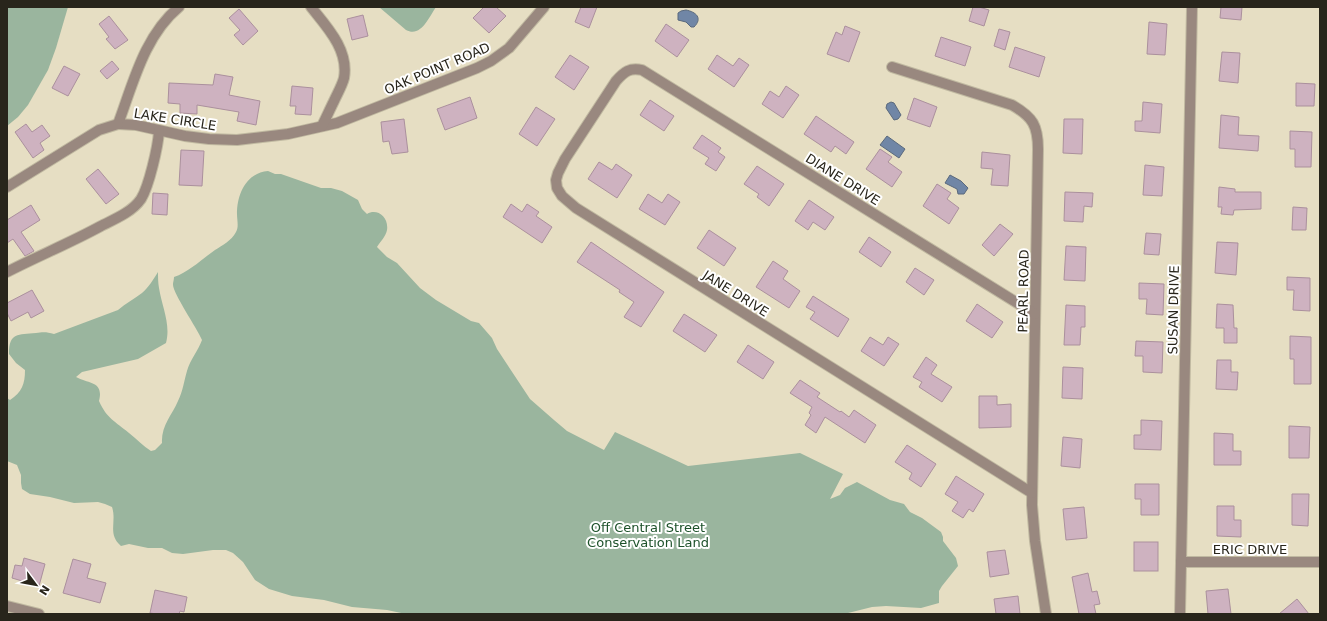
<svg xmlns="http://www.w3.org/2000/svg" width="1327" height="621" font-family="'DejaVu Sans',sans-serif">
<style>
.green{fill:#9ab59e}
.water{fill:#7086a6;stroke:#5a697c}
.building{fill:#ceb2c0;stroke:#ab909d}
.lines{fill:none;stroke-linecap:round;stroke-linejoin:round}
.minor-casing{stroke:#c0b9a1;stroke-width:12}
.minor{stroke:#99887f;stroke-width:10}
.labels{text-anchor:middle;stroke-width:4;stroke-linejoin:round;paint-order:stroke}
.street-label{font-size:13px;fill:#28251b;stroke:#fff}
.park-label{font-size:13px;fill:#1d512a;stroke:#fff}
</style>
<rect width="100%" height="100%" fill="#e6dec3"/>
<g class="green">
<polygon points="7,7 68,7 56,48 48,70 28,105 18,117 7,126"/>
<path d="M379,7H436C429,17 421,38 406,30Z"/>
<path d="M268,171L275,174H281L321,188H331L342,191L358,200L362,209L367,214C377,208 389,217 387,230C386,236 380,242 377,247L387,257L397,263L420,288L436,300L471,321L479,323L492,338L497,349L530,399L554,420L567,431L604,450L615,432L688,466L800,453L843,474L830,499L840,495L845,488L857,482L890,500L904,504L910,512L922,518L941,532L943,537V541L956,558L958,566L942,586L939,591V603L921,608L886,606L872,607L844,614H406L387,610L352,607L324,600L292,596L269,589L255,580L243,562L233,553L226,550H213L183,554L172,553L162,548H148L129,544L121,546C107,534 117,522 112,507L105,504L98,502L74,503L50,497L30,494L22,489L21,483V475L17,465L7,461V398L10,400C22,392 25,384 25,370L16,363L9,354C9,332 18,335 36,333C43,332 47,332 54,334L118,310C126,303 134,299 142,293C149,287 153,280 158,272C158,277 158,283 159,288C162,307 171,324 166,343L138,359L82,372L76,377C89,384 104,381 99,401C107,419 115,421 129,433C137,439 143,446 151,451L155,450L162,443C161,426 172,415 178,401C183,391 184,381 187,371C190,360 198,351 202,340C197,328 172,292 173,284C173,282 174,280 174,277C189,272 202,259 215,250C223,245 231,241 236,232C239,227 237,220 237,214C237,194 246,173 268,171Z"/>
</g>
<g class="water">
<path d="M686,10C696,12 703,18 694,27H691L686,22L678,20V13L681,11Z"/>
<polygon points="891,102 894,103 901,115 898,119 894,120 886,108 887,104"/>
<polygon points="887,136 905,149 899,158 880,145"/>
<polygon points="950,175 961,181 968,188 964,194 958,194 957,189 945,183"/>
</g>
<g class="building">
<polygon points="484,7 496,7 506,16 489,33 473,18"/>
<polygon points="581,7 597,7 589,28 575,22"/>
<polygon points="973,7 979,7 989,10 984,26 969,21"/>
<polygon points="1221,7 1242,7 1241,20 1220,18"/>
<polygon points="239,9 258,31 243,45 234,35 240,30 229,18"/>
<polygon points="363,15 368,36 352,40 347,19"/>
<polygon points="109,16 128,40 115,49 106,39 109,37 99,24"/>
<polygon points="1149,22 1167,24 1165,55 1147,54"/>
<polygon points="666,24 689,40 677,57 655,41"/>
<polygon points="845,26 860,32 849,62 827,54 836,32 842,35"/>
<polygon points="999,29 1010,32 1005,50 994,46"/>
<polygon points="941,37 971,47 965,66 935,56"/>
<polygon points="1015,47 1045,57 1039,77 1009,67"/>
<polygon points="1222,52 1240,53 1238,83 1219,81"/>
<polygon points="570,55 589,67 574,90 555,77"/>
<polygon points="717,55 733,66 739,58 749,65 734,87 708,69"/>
<polygon points="112,61 119,69 107,79 100,71"/>
<polygon points="64,66 80,74 68,96 52,88"/>
<polygon points="215,74 233,77 229,95 260,101 256,125 237,121 239,112 197,105 197,114 180,113 180,104 168,103 169,83 213,85"/>
<polygon points="1296,83 1315,84 1314,106 1296,106"/>
<polygon points="292,86 313,88 311,115 295,114 296,106 290,106"/>
<polygon points="786,86 799,95 783,118 762,104 770,91 779,97"/>
<polygon points="470,97 477,118 445,130 437,109"/>
<polygon points="914,98 937,107 930,127 907,119"/>
<polygon points="650,100 674,116 664,131 640,115"/>
<polygon points="1143,102 1162,104 1160,133 1135,131 1135,121 1142,121"/>
<polygon points="536,107 555,119 537,146 519,134"/>
<polygon points="1221,115 1239,117 1238,135 1259,136 1258,151 1219,148"/>
<polygon points="816,116 854,142 846,154 835,146 831,152 804,134"/>
<polygon points="404,119 408,152 392,154 389,141 383,142 381,122"/>
<polygon points="1064,119 1083,119 1082,154 1063,153"/>
<polygon points="26,124 32,132 42,125 50,136 40,143 44,150 33,158 15,132"/>
<polygon points="1290,131 1312,132 1311,167 1295,167 1295,149 1290,149"/>
<polygon points="702,135 721,148 718,152 725,157 716,171 705,164 709,158 693,148"/>
<polygon points="880,149 892,157 888,162 902,172 892,187 866,169"/>
<polygon points="181,150 204,151 202,186 179,185"/>
<polygon points="982,152 1010,155 1008,186 991,185 993,169 981,168"/>
<polygon points="599,162 612,170 616,164 632,175 617,198 588,179"/>
<polygon points="1145,165 1164,167 1162,196 1143,195"/>
<polygon points="757,166 784,184 769,206 757,197 759,194 744,184"/>
<polygon points="98,169 119,194 106,204 86,179"/>
<polygon points="937,184 951,193 947,199 959,208 949,224 923,206"/>
<polygon points="1219,187 1235,189 1235,192 1261,192 1261,209 1234,210 1233,215 1221,214 1222,207 1218,207"/>
<polygon points="1065,192 1093,193 1092,207 1084,206 1083,222 1064,221"/>
<polygon points="153,193 168,194 167,215 152,214"/>
<polygon points="648,194 662,203 668,194 680,202 665,225 639,209"/>
<polygon points="809,200 834,217 825,230 813,222 808,230 795,221"/>
<polygon points="511,204 522,212 527,204 539,212 536,216 552,227 542,243 503,217"/>
<polygon points="31,205 40,220 21,232 34,251 25,256 13,239 7,243 7,220"/>
<polygon points="1293,207 1307,208 1306,230 1292,230"/>
<polygon points="1000,224 1013,234 994,256 982,245"/>
<polygon points="709,230 736,248 724,266 697,248"/>
<polygon points="1146,233 1161,234 1159,255 1144,254"/>
<polygon points="869,237 891,252 881,267 859,252"/>
<polygon points="591,242 664,292 641,327 624,317 634,302 619,292 620,290 577,262"/>
<polygon points="1217,242 1238,243 1236,275 1215,273"/>
<polygon points="1066,246 1086,247 1085,281 1064,280"/>
<polygon points="773,261 788,271 783,279 800,291 789,308 756,287"/>
<polygon points="915,268 934,280 924,295 906,282"/>
<polygon points="1287,277 1310,278 1310,311 1293,310 1294,290 1287,290"/>
<polygon points="1139,283 1164,284 1163,315 1146,314 1147,299 1139,299"/>
<polygon points="32,290 44,311 31,318 28,312 11,321 7,313 7,303"/>
<polygon points="813,296 849,319 838,337 810,319 815,312 806,307"/>
<polygon points="977,304 1003,322 992,338 966,321"/>
<polygon points="1217,304 1233,305 1234,328 1237,328 1237,343 1224,343 1224,328 1216,328"/>
<polygon points="1066,305 1085,306 1085,327 1081,327 1080,345 1064,345"/>
<polygon points="684,314 717,335 705,352 673,331"/>
<polygon points="1290,336 1311,337 1311,384 1294,384 1294,359 1290,359"/>
<polygon points="870,337 883,345 888,337 899,344 884,366 861,351"/>
<polygon points="1136,341 1163,342 1162,373 1143,372 1143,356 1135,356"/>
<polygon points="748,345 774,362 763,379 737,362"/>
<polygon points="926,357 937,365 931,374 952,387 942,402 919,387 922,382 913,377"/>
<polygon points="1217,360 1231,360 1231,372 1238,372 1237,390 1216,389"/>
<polygon points="1063,367 1083,368 1082,399 1062,398"/>
<polygon points="800,380 820,393 817,397 840,412 841,411 849,417 854,410 876,425 865,443 825,417 816,433 805,425 811,415 809,413 812,407 790,393"/>
<polygon points="979,396 997,396 997,405 1011,404 1011,427 979,428"/>
<polygon points="1141,420 1162,421 1161,450 1134,449 1134,435 1141,435"/>
<polygon points="1289,426 1310,427 1309,458 1289,458"/>
<polygon points="1214,433 1233,434 1233,451 1241,451 1241,465 1214,465"/>
<polygon points="1063,437 1082,439 1080,468 1061,466"/>
<polygon points="907,445 936,464 921,487 909,479 912,473 895,462"/>
<polygon points="956,476 984,494 973,512 969,509 963,518 952,511 958,502 945,494"/>
<polygon points="1135,484 1159,484 1159,515 1141,515 1141,499 1135,499"/>
<polygon points="1292,494 1309,494 1308,526 1292,525"/>
<polygon points="1217,506 1234,506 1234,520 1241,520 1241,537 1217,536"/>
<polygon points="1084,507 1087,538 1066,540 1063,509"/>
<rect x="1134" y="542" width="24" height="29"/>
<polygon points="1005,550 1009,574 990,577 987,552"/>
<polygon points="24,558 45,564 39,586 12,578 15,565 22,566"/>
<polygon points="73,559 91,564 87,578 106,583 100,603 63,593"/>
<polygon points="1088,573 1092,592 1097,591 1100,604 1094,605 1096,614 1079,614 1072,577"/>
<polygon points="1228,589 1231,614 1208,614 1206,591"/>
<polygon points="155,590 187,597 184,612 180,611 179,614 157,614 150,613"/>
<polygon points="1018,596 1020,614 996,614 994,599"/>
<polygon points="1297,599 1309,614 1279,614"/>
</g>
<g class="lines">
<defs>
<g id="minor">
<path d="M179,7C144,36 133,84 118,124L136,125L185,136L209,139L237,140L288,134L337,123L477,68L491,61L509,48L544,7"/>
<path d="M311,7C327,27 349,50 344,78C342,86 337,94 334,101C330,109 326,118 322,126"/>
<path d="M892,67L1012,105C1033,117 1038,126 1038,149L1032,505L1035,541L1046,614"/>
<polyline points="7,187 99,130 118,124"/>
<path d="M7,272C38,256 70,243 101,226C115,219 132,212 141,199C149,186 158,147 159,131"/>
<path d="M1032,493L576,208L562,196L557,188L556,180L558,173L565,159L616,81C624,72 630,67 642,70L1035,314"/>
<polyline points="1181,562 1320,562"/>
<polyline points="7,606 39,614"/>
<polyline points="1180,614 1192,7"/>
</g>
</defs>
<use href="#minor" class="minor-casing"/>
<use href="#minor" class="minor"/>
</g>
<g class="labels">
<g class="street-label">
<text transform="translate(437 68) rotate(-23)" y="5">OAK POINT ROAD</text>
<text transform="translate(175 119) rotate(9)" y="5">LAKE CIRCLE</text>
<text transform="translate(843 179) rotate(32)" y="5">DIANE DRIVE</text>
<text transform="translate(1023 291) rotate(-89)" y="5">PEARL ROAD</text>
<text transform="translate(736 293) rotate(32)" y="5">JANE DRIVE</text>
<text transform="translate(1173 310) rotate(-89)" y="5">SUSAN DRIVE</text>
<text x="1250" y="554">ERIC DRIVE</text>
</g>
<g class="park-label">
<text x="648" y="532">Off Central Street<tspan x="648" dy="15">Conservation Land</tspan></text>
</g>
</g>
<rect width="1327" height="621" fill="none" stroke="#28251b" stroke-width="16"/>
<g transform="translate(36 585) rotate(122)" stroke="#ffffff" stroke-width="3" paint-order="stroke">
<path d="M0-3L7 15L0 10L-7 15Z" fill="#28251b"/>
<text y="-6" font-size="11" font-weight="bold" text-anchor="middle" fill="#28251b">N</text>
</g>
</svg>
